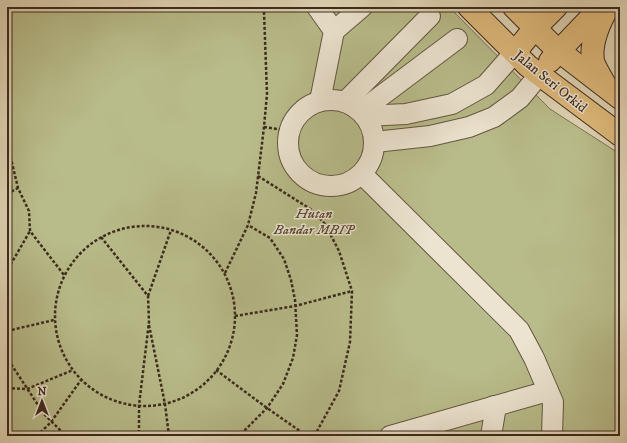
<svg xmlns="http://www.w3.org/2000/svg" width="627" height="443" font-family="'IM FELL DW Pica',serif">
<style>
.green{fill:#b8bc8a;stroke:#7a7354}
.lines{fill:none;stroke-linecap:round;stroke-linejoin:round}
.minor-casing{stroke:#654;stroke-width:22}
.major-casing{stroke:#3d2a1e;stroke-width:24}
.path{stroke:#3d2a1e;stroke-width:2.5;stroke-dasharray:3 2;stroke-linecap:butt}
.minor{stroke:#ece4d0;stroke-width:20}
.major{stroke:#e0bb7c;stroke-width:22}
.labels{text-anchor:middle;stroke-width:3;stroke-linejoin:round;paint-order:stroke}
.street-label{font-size:14px;fill:#3d2a1e;stroke:#ece4d0}
.park-label{font-size:14px;font-style:italic;fill:#564734;stroke:#ece4d0}
</style>
<rect width="100%" height="100%" fill="#e1d6b7"/>
<filter id="stains"><feTurbulence type="fractalNoise" baseFrequency=".005" numOctaves="4"/><feColorMatrix values="0 0 0 0 .2 0 0 0 0 .09 0 0 0 0 .02 0 0 0 .5 -.17"/></filter>
<radialGradient id="worn" r=".72"><stop offset=".6" stop-color="#630" stop-opacity="0"/><stop offset="1" stop-color="#630" stop-opacity=".3"/></radialGradient>
<polygon class="green" points="7,7 449,7 550,109 620,154 620,436 7,436"/>
<g class="lines">
<defs>
<g id="minor">
<polyline points="317,7 334,31 320,101"/>
<polyline points="334,31 362,7"/>
<circle cx="331" cy="143" r="43"/>
<polyline points="346,101 430,16"/>
<polyline points="361,111 457,39"/>
<polyline points="365,116 406,114 452,104 486,85 515,52"/>
<polyline points="375,142 430,136 469,127 494,117 520,98 539,75"/>
<polyline points="362,174 519,330 534,358 553,402 552,436"/>
<polyline points="390,436 548,391"/>
<polyline points="491,436 495,412 494,406"/>
</g>
<g id="major">
<polyline points="469,7 528,66 620,135"/>
<polyline points="514,7 550,43 559,51 620,98"/>
<polyline points="515,52 535,28 556,7"/>
<polyline points="550,61 559,51 601,7"/>
<path d="M606,86C602,79 595,68 593,61C590,42 599,23 608,7"/>
</g>
</defs>
<use href="#minor" class="minor-casing"/>
<use href="#major" class="major-casing"/>
<g class="path">
<polyline points="264,127 289,131"/>
<polyline points="7,142 18,188 29,211 30,231 64,275"/>
<polyline points="258,176 312,210 325,224 339,251 352,291 350,342 339,391 316,433 313,436"/>
<polyline points="7,194 18,188"/>
<circle cx="145" cy="316" r="90"/>
<polyline points="101,237 148,296 149,322 139,405 139,436"/>
<polyline points="225,273 248,225 256,193 264,127 267,94 264,12 263,7"/>
<polyline points="7,274 8,269 30,231"/>
<polyline points="148,296 171,230"/>
<polyline points="235,316 295,306 352,291"/>
<polyline points="149,325 165,404 169,436"/>
<polyline points="7,331 54,320"/>
<polyline points="7,350 9,361 44,414 66,436"/>
<polyline points="216,370 267,408 307,436"/>
<polyline points="7,388 27,389 73,370"/>
<polyline points="37,436 51,422 81,380"/>
<polyline points="236,436 245,430 267,408 283,384 293,358 297,335 295,300 291,280 284,259 270,238 248,225"/>
</g>
<use href="#minor" class="minor"/>
<use href="#major" class="major"/>
</g>
<g class="labels">
<g class="street-label">
<text transform="translate(551 81) rotate(39)" y="5">Jalan Seri Orkid</text>
</g>
<g class="park-label">
<text x="314" y="218">Hutan<tspan x="314" dy="16">Bandar MBIP</tspan></text>
</g>
</g>
<rect width="627" height="443" fill="none" stroke="#e1d6b7" stroke-width="24"/>
<rect x="8" y="8" width="611" height="427" fill="none" stroke="#3d2a1e" stroke-width="2"/>
<rect x="12" y="12" width="603" height="419" fill="none" stroke="#3d2a1e"/>
<g transform="translate(42 401)" stroke="#ece4d0" stroke-width="3" paint-order="stroke">
<path d="M0-3L7 15L0 10L-7 15Z" fill="#3d2a1e"/>
<text y="-6" font-size="11" font-weight="bold" text-anchor="middle" fill="#3d2a1e">N</text>
</g>
<rect width="100%" height="100%" filter="url(#stains)"/>
<rect width="100%" height="100%" fill="url(#worn)"/>
</svg>
